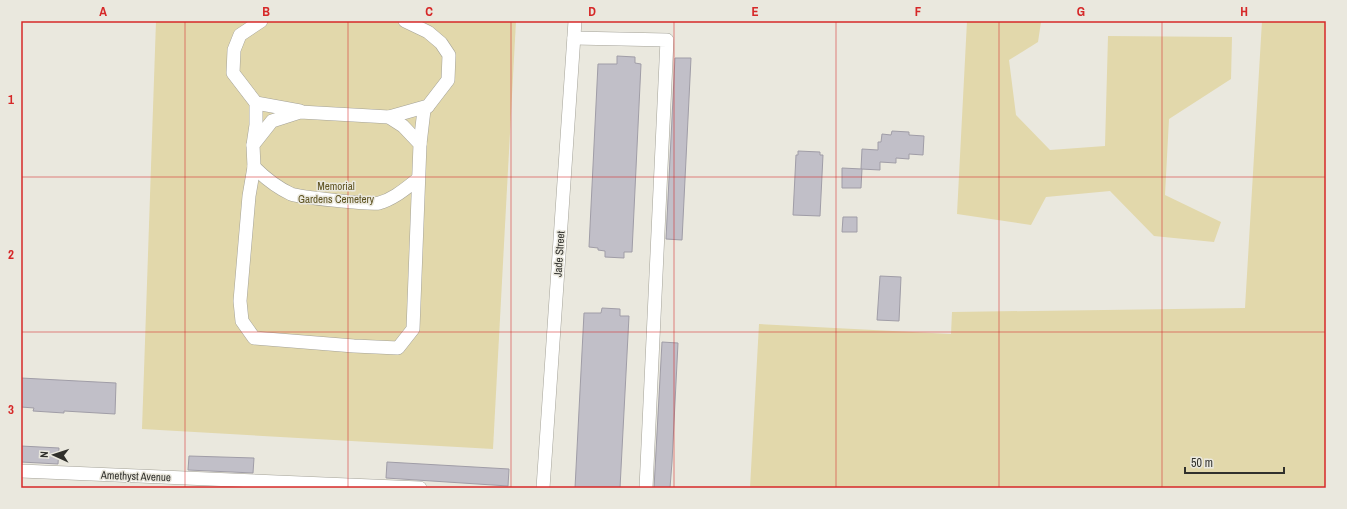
<svg xmlns="http://www.w3.org/2000/svg" width="1347" height="509" font-family="'Archivo Narrow',sans-serif">
<style>
.green{fill:#e2d8ab}
.building{fill:#c1bfc8;stroke:#a09da7}
.lines{fill:none;stroke-linecap:round;stroke-linejoin:round}
.minor-casing{stroke:#a4a298;stroke-width:14}
.minor{stroke:#fff;stroke-width:13}
.grid{fill:none;stroke:#d62828;stroke-width:1;stroke-opacity:0.55}
.labels{text-anchor:middle;stroke-width:3;stroke-linejoin:round;paint-order:stroke}
.park-label{font-size:11px;fill:#5f5422;stroke:#eae8de}
.street-label{font-size:11px;fill:#30302c;stroke:#eae8de}
.neatline{fill:none;stroke:#d62828;stroke-width:1.5}
.grid-label{font-size:13px;text-anchor:middle;font-weight:bold;fill:#d62828}
</style>
<rect width="100%" height="100%" fill="#eae8de"/>
<g class="green">
<polygon points="156,21 516,21 493,449 142,429"/>
<polygon points="967,21 1041,22 1038,42 1009,60 1016,115 1050,150 1105,146 1108,36 1232,37 1231,79 1169,119 1165,195 1221,222 1214,242 1154,236 1110,191 1046,197 1031,225 957,214"/>
<polygon points="1262,21 1326,21 1326,488 750,488 759,324 951,334 952,312 1245,308"/>
</g>
<g class="building">
<polygon points="617,56 635,57 635,63 641,64 632,252 624,252 624,258 605,257 605,251 598,250 598,248 589,247 598,64 617,64"/>
<polygon points="675,58 691,58 682,240 666,239"/>
<polygon points="892,131 909,132 909,135 924,136 923,155 909,154 909,159 896,158 896,163 880,162 880,170 861,169 862,149 878,150 878,142 881,142 882,134 891,135"/>
<polygon points="798,151 820,152 820,155 823,155 820,216 793,215 796,155 798,155"/>
<polygon points="842,168 862,169 861,188 842,188"/>
<polygon points="843,217 857,217 857,232 842,232"/>
<polygon points="880,276 901,277 899,321 877,320"/>
<polygon points="602,308 620,309 620,316 629,316 620,488 575,488 584,313 601,313"/>
<polygon points="662,342 678,343 672,462 670,488 654,488"/>
<polygon points="21,378 116,383 115,414 64,411 64,413 33,411 34,408 21,407"/>
<polygon points="21,446 59,448 58,464 21,462"/>
<polygon points="189,456 254,458 253,473 188,470"/>
<polygon points="387,462 509,469 508,486 386,478"/>
</g>
<g class="lines">
<defs>
<g id="minor">
<polyline points="574,38 667,40 646,488"/>
<polyline points="256,103 300,111"/>
<polygon points="300,112 389,117 403,126 420,144 413,329 398,348 354,346 254,338 242,321 240,301 249,196 254,167 253,145 272,121"/>
<polyline points="389,117 428,106 448,80 449,55 441,43 428,32 405,21"/>
<polyline points="420,144 424,110 428,106"/>
<polyline points="253,145 256,125 256,103 233,73 234,50 240,35 261,21"/>
<path d="M254,167C265,178 276,187 291,194C298,197 373,205 379,203C394,199 406,188 418,179"/>
<polyline points="21,471 420,488"/>
<polyline points="543,488 575,21"/>
</g>
</defs>
<use href="#minor" class="minor-casing"/>
<use href="#minor" class="minor"/>
</g>
<path class="grid" d="M185,21V488M348,21V488M511,21V488M674,21V488M836,21V488M999,21V488M1162,21V488M21,177H1326M21,332H1326"/>
<g class="labels">
<g class="park-label">
<text x="336" y="190">Memorial<tspan x="336" dy="13">Gardens Cemetery</tspan></text>
</g>
<g class="street-label">
<text transform="translate(559 254) rotate(-86)" y="4">Jade Street</text>
<text transform="translate(136 476) rotate(2)" y="4">Amethyst Avenue</text>
</g>
</g>
<rect width="1347" height="509" fill="none" stroke="#eae8de" stroke-width="44"/>
<g transform="translate(54 455) rotate(273)" stroke="#eae8de" stroke-width="3" paint-order="stroke">
<path d="M0-3L7 15L0 10L-7 15Z" fill="#30302c"/>
<text y="-6" font-size="11" font-weight="bold" text-anchor="middle" fill="#30302c">N</text>
</g>
<path d="M1185 467v6h99v-6" fill="none" stroke="#30302c" stroke-width="2"/>
<text x="1191" y="467" font-size="12" fill="#30302c" stroke="#eae8de" stroke-width="3" paint-order="stroke">50 m</text>
<rect x="22" y="22" width="1303" height="465" class="neatline"/>
<g class="grid-label">
<text x="103" y="16">A</text>
<text x="266" y="16">B</text>
<text x="429" y="16">C</text>
<text x="592" y="16">D</text>
<text x="755" y="16">E</text>
<text x="918" y="16">F</text>
<text x="1081" y="16">G</text>
<text x="1244" y="16">H</text>
<text x="11" y="104">1</text>
<text x="11" y="259">2</text>
<text x="11" y="414">3</text>
</g>
</svg>
